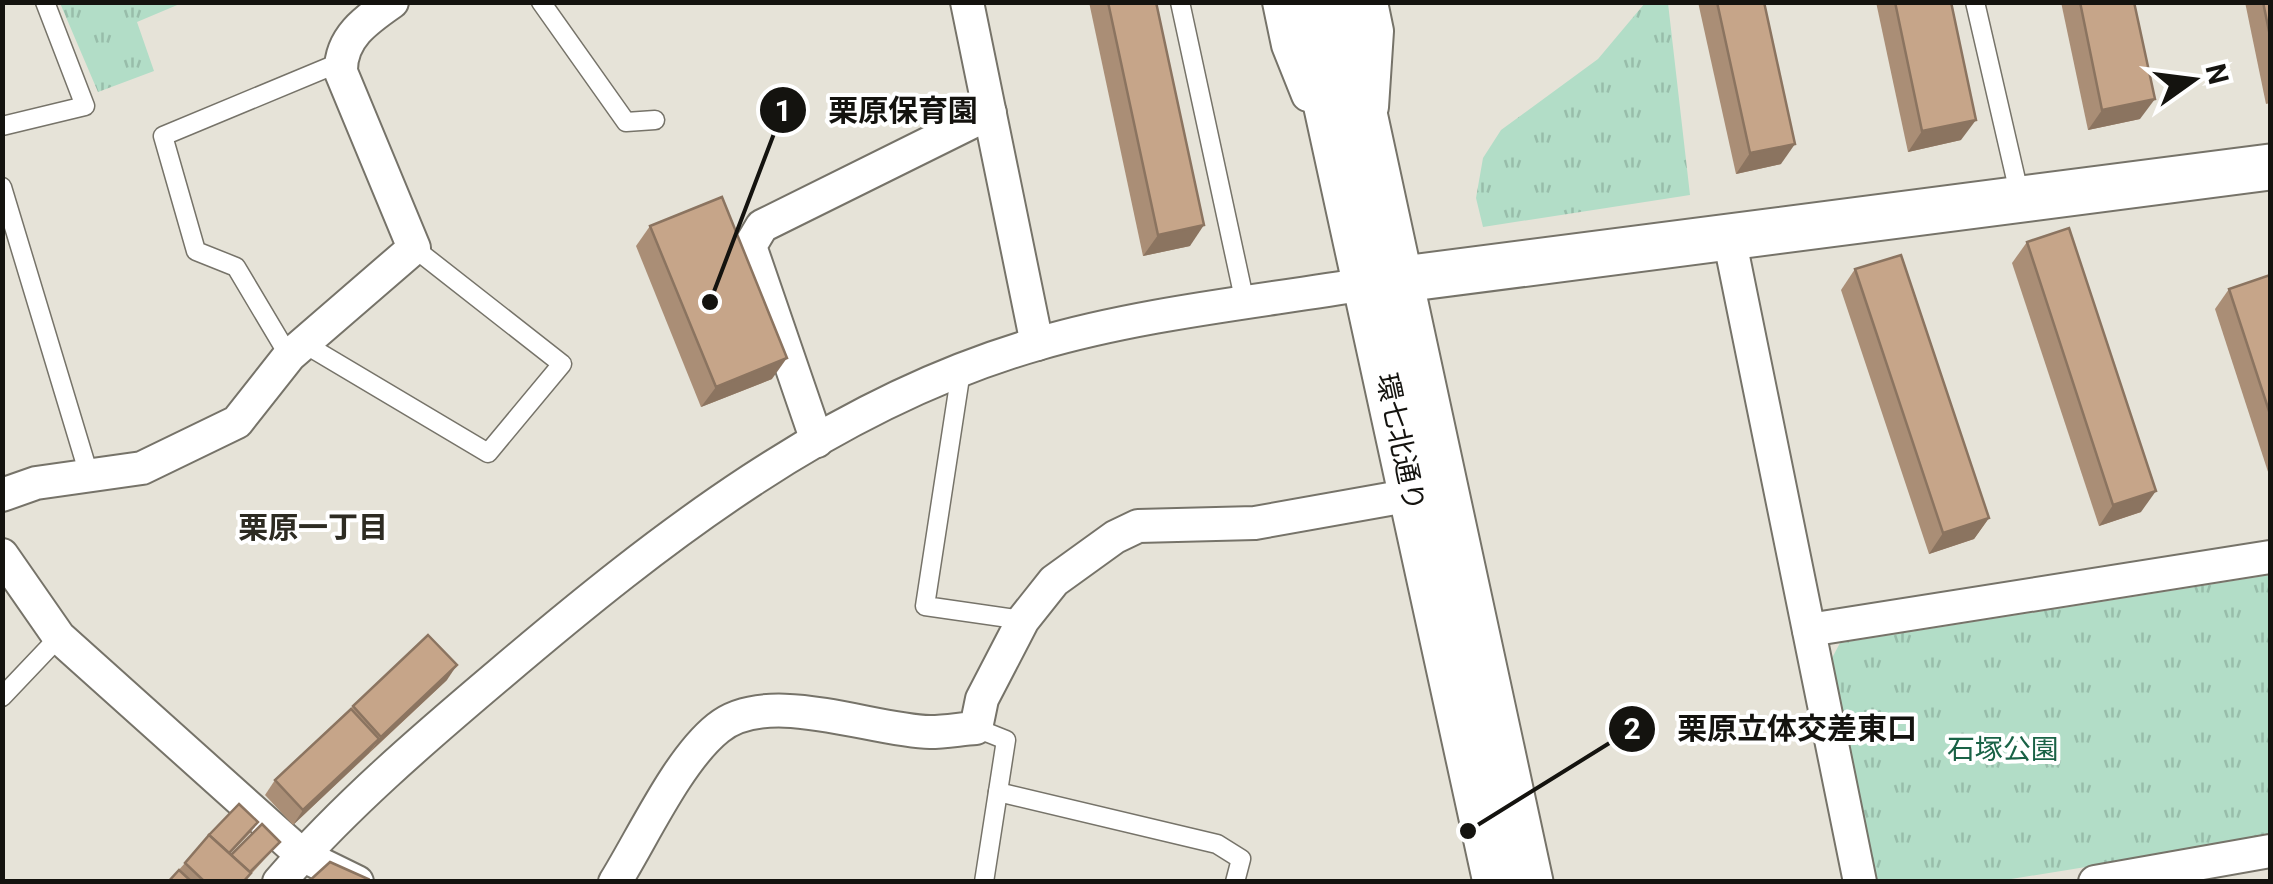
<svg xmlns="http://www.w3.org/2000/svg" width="2273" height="884" font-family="Roboto,'Noto Sans JP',sans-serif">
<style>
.park{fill:url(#park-tufts)}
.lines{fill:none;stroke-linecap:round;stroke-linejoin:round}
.lane-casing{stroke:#767369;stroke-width:21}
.street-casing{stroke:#767369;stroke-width:36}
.secondary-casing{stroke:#767369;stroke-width:49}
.lane{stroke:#fff;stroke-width:18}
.street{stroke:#fff;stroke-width:32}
.secondary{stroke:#fff;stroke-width:45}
.wall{fill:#aa8e76}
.shaded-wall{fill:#8b7460}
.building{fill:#c6a589;stroke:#8b7460;stroke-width:2.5}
.labels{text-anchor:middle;stroke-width:8;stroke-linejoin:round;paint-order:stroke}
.street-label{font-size:28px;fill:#14130f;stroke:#fff}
.park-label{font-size:28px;fill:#196246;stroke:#fff}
.neighbourhood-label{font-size:30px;font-weight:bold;fill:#2d2b22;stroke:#fff}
.leader{fill:none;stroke:#14130f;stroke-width:4}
.callout-dot{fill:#14130f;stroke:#fff;stroke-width:4}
.mark-label{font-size:30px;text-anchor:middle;font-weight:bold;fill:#fff}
.callout-label{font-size:30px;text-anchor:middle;font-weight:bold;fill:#14130f;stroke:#fff;stroke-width:8;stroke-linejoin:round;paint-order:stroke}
</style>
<defs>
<pattern id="park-tufts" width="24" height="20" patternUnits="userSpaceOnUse" patternTransform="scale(2.5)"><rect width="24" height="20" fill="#b2ddc7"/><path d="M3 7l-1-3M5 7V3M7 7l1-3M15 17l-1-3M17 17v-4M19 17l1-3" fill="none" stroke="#98bdaa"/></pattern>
</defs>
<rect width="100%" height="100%" fill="#e6e3d8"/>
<g class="park">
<polygon points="60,3 182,3 137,22 154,71 98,92"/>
<polygon points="1645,3 1668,3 1690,195 1483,227 1476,198 1483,158 1501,130 1598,59"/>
<polygon points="2270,575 2270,837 1999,881 1877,881 1832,658 1840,643"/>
</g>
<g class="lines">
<defs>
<g id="lane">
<polyline points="541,2 626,122 655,120"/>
<polyline points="1180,2 1245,303"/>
<polyline points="1975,2 2020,197"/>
<polyline points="2,126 85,106 45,2"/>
<polyline points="2,187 89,475"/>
<polyline points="303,343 488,453 562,364 414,248"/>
<polyline points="289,356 236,267 196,251 163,136 341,62"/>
<polyline points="961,371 925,606 1023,620"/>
<polyline points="2,697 59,637"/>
<polyline points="976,728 1006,740 984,882"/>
<polyline points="998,792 1217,844 1241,859 1235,882"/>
</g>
<g id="street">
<polyline points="967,2 1037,344"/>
<polyline points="1279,2 1288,45 1308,95"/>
<polyline points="1371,2 1377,31 1372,107"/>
<polyline points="1729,237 1860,882"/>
<polyline points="817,441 750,246 762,226 990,113"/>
<path d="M2,495L36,483L142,468L237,422L289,356L414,248L341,72C340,38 366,20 392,2"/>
<polyline points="2,555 59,637 302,855 357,882"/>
<polyline points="1809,630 2270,557"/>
<path d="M279,882C345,806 423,739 500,674C660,538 832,403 1037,344C1143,313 1257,302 1365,284"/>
<path d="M615,882C643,837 678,760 718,728C768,687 872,731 930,732C945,732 961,729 976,728L982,699L1023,620L1054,581L1115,537L1138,526L1255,523L1412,495"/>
<polyline points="2095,882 2270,851"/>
</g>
<g id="secondary">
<polyline points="1304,2 1496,882"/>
<polyline points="1340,2 1530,882"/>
<polyline points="1365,284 2270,167"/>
</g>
</defs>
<use href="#lane" class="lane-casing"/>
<use href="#street" class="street-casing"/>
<use href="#secondary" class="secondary-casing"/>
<use href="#lane" class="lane"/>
<use href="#street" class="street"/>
<use href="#secondary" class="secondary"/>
</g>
<g class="wall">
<polygon points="1089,2 1156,2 1190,246 1143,256"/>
<polygon points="1698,2 1764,2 1781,164 1736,174"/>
<polygon points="1876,2 1951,2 1961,140 1908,152"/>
<polygon points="2061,2 2134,2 2140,119 2088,130"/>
<polygon points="2245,2 2270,2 2270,103 2266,104"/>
<polygon points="650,226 772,379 701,407 636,246"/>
<polygon points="2027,242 2141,512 2099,526 2012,263"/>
<polygon points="1855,269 1989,518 1974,539 1929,554 1841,290"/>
<polygon points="2270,275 2270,478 2215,309 2229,289"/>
<polygon points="447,680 293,825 265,795 275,780 353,706"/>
<polygon points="253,830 230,854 231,855 280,842 244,882 168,882 185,863"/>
</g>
<g class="shaded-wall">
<polygon points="2155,99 2140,119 2088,130 2102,110"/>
<polygon points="1976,120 1961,140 1908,152 1922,131"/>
<polygon points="1795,144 1781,164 1736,174 1750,153"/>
<polygon points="1204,225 1190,246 1143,256 1158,235"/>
<polygon points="787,358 772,379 701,407 716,387"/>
<polygon points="2156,491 2141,512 2099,526 2113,505"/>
<polygon points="1989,518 1974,539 1929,554 1943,533"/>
<polygon points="457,665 447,680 371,751 381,737"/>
<polygon points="379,739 369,753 293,825 303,810"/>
</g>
<g class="building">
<polygon points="1108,2 1156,2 1204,225 1158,235"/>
<polygon points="1717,2 1764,2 1795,144 1750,153"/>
<polygon points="1895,2 1951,2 1976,120 1922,131"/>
<polygon points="2080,2 2134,2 2155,99 2102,110"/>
<polygon points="2263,2 2270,2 2270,36"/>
<polygon points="722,197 787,358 716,387 650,226"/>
<polygon points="2069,228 2156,491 2113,505 2027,242"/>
<polygon points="1901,255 1989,518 1943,533 1855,269"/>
<polygon points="2270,275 2270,414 2229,289"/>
<polygon points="428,635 457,665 381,737 353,706"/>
<polygon points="351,709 379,739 303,810 275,780"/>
<polygon points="239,804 258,822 229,853 209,835 208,836"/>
<polygon points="262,824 280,842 250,872 231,855"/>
<polygon points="209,835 251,873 243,882 205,882 185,863"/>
<polygon points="330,862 368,879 365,882 308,882"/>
<polygon points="179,870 192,882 168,882"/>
</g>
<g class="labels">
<g class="street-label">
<text transform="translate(1401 442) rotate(78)" y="10">環七北通り</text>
</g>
<g class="park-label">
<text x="2003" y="759">石塚公園</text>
</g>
<g class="neighbourhood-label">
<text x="313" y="538">栗原一丁目</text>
</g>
</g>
<path class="leader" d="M710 302L783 110M1468 831L1632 729"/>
<g class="callout-dot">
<circle cx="710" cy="302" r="10"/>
<circle cx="1468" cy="831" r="10"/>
<circle cx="783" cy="110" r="25"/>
<circle cx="1632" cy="729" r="25"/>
</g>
<g class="mark-label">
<text x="783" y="121">1</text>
<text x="1632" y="739">2</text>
</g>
<g class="callout-label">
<text x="903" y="121">栗原保育園</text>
<text x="1797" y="739">栗原立体交差東口</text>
</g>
<rect width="2273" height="884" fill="none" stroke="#14130f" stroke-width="10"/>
<g transform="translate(2193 80) rotate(76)" stroke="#ffffff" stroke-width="8" paint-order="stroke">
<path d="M0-8L18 38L0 25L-18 38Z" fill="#14130f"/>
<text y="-15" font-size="28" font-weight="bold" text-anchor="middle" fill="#14130f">N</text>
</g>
</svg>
